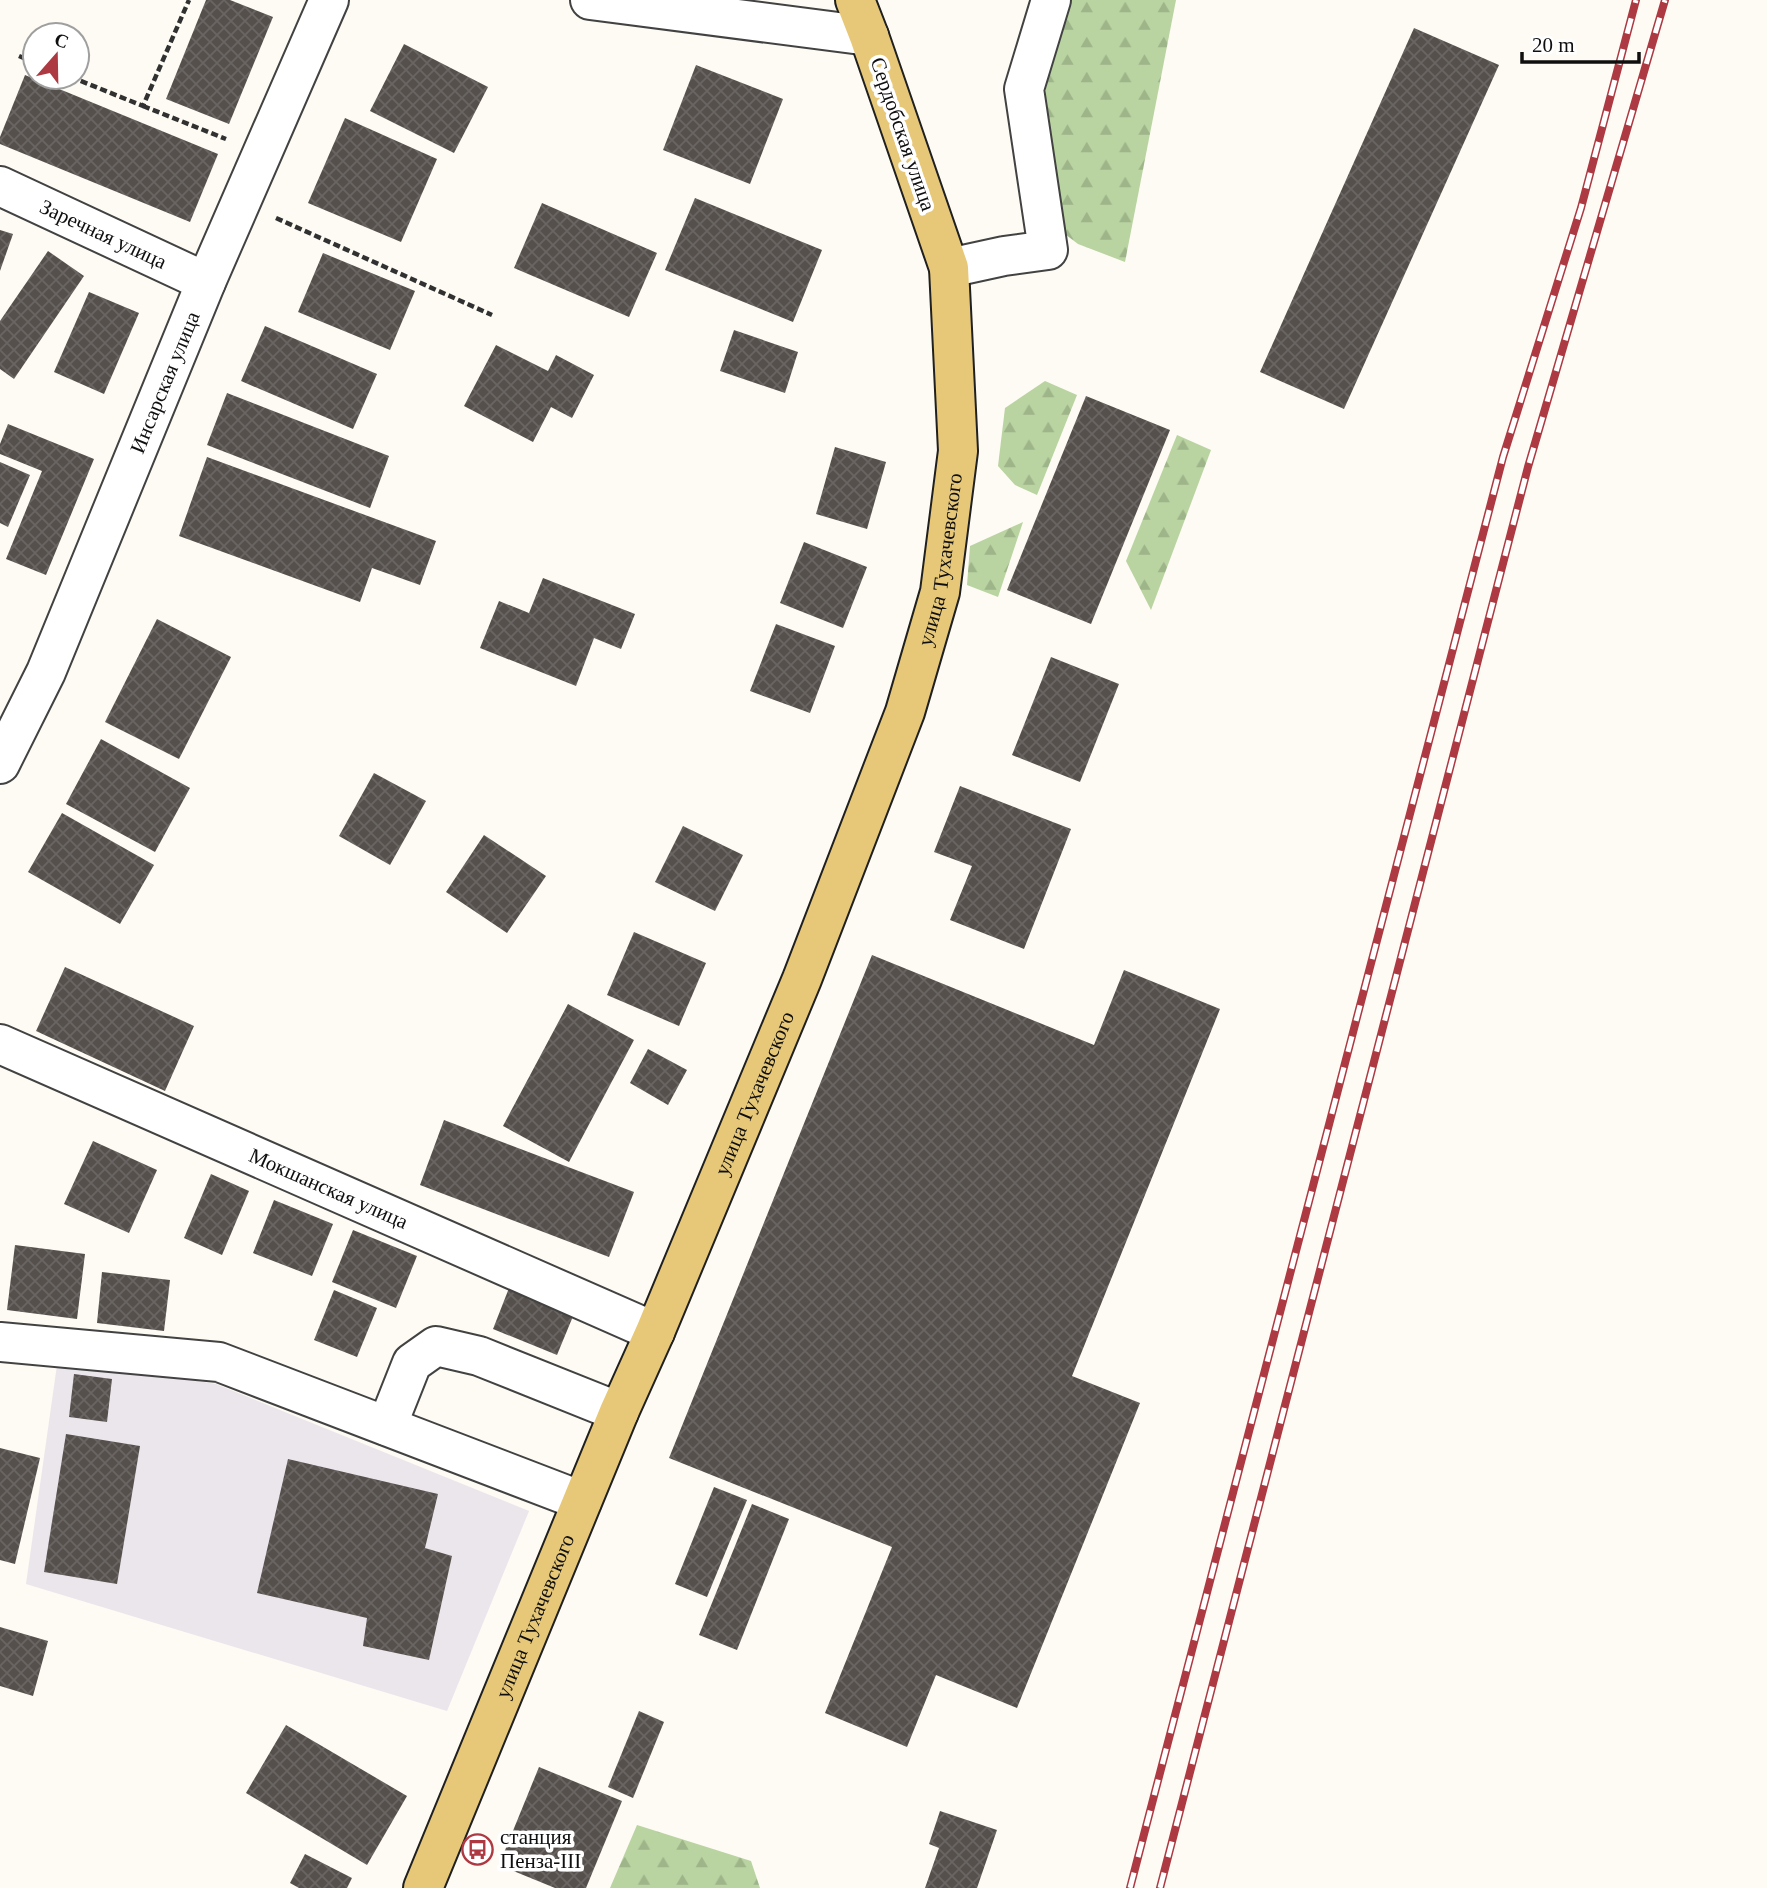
<svg xmlns="http://www.w3.org/2000/svg" width="1767" height="1888" font-family="Georgia,serif">
<style>
.industrial{fill:#ebe5ec}
.forest{fill:url(#forest-firs)}
.building{fill:url(#building-cross-hatch)}
.lines{fill:none;stroke-linecap:round;stroke-linejoin:round}
.minor-casing{stroke:#424242;stroke-width:42}
.major-casing{stroke:#202020;stroke-width:42}
.path{stroke:#313131;stroke-width:4.5;stroke-dasharray:7 3.5;stroke-linecap:butt}
.minor{stroke:#fff;stroke-width:38}
.major{stroke:#e7c879;stroke-width:38}
.rail-casing{stroke:#ad3942;stroke-width:8}
.rail{stroke:#fff;stroke-width:5;stroke-dasharray:16;stroke-linecap:butt}
.labels{text-anchor:middle;stroke-width:7;stroke-linejoin:round;paint-order:stroke}
.street-label{font-size:21px;fill:#0f0f0f;stroke:#fff}
.poi-label{font-size:21px;fill:#0f0f0f;stroke:#fff;text-anchor:start}
</style>
<defs>
<pattern id="forest-firs" width="22" height="20" patternUnits="userSpaceOnUse" patternTransform="scale(1.75)"><rect width="22" height="20" fill="#b9d3a1"/><path d="M5 1l3.5 6h-7zM16 11l3.5 6h-7z" fill="#9eb489"/></pattern>
<pattern id="building-cross-hatch" width="8" height="8" patternUnits="userSpaceOnUse" patternTransform="scale(1.75)"><rect width="8" height="8" fill="#56504d"/><path d="M0 0l8 8M0 8l8-8" fill="none" stroke="#696562"/></pattern>
</defs>
<rect width="100%" height="100%" fill="#fdfbf3"/>
<polygon class="industrial" points="58,1358 216,1384 529,1511 447,1711 26,1584"/>
<g class="forest">
<polygon points="1063,0 1176,0 1125,262 1078,244 1028,206 1059,3"/>
<polygon points="1045,381 1077,395 1037,495 1015,485 998,466 1005,408"/>
<polygon points="1177,435 1211,450 1151,610 1126,561"/>
<polygon points="1023,522 998,597 967,585 970,546"/>
<polygon points="637,1825 751,1861 760,1888 610,1888"/>
</g>
<g class="building">
<polygon points="206,0 230,0 273,17 229,124 166,99"/>
<polygon points="1414,28 1499,65 1344,409 1260,372"/>
<polygon points="404,44 488,87 454,153 370,111"/>
<polygon points="696,65 783,99 750,184 663,150"/>
<polygon points="25,75 218,154 190,222 0,144 0,137"/>
<polygon points="345,118 437,159 401,242 308,203"/>
<polygon points="695,198 822,250 793,322 665,270"/>
<polygon points="542,203 657,253 629,317 514,268"/>
<polygon points="0,230 13,234 0,271"/>
<polygon points="48,251 84,276 14,379 0,369 0,321"/>
<polygon points="323,253 415,291 390,350 298,312"/>
<polygon points="89,292 139,313 104,394 54,372"/>
<polygon points="265,326 377,374 353,429 241,381"/>
<polygon points="734,330 798,352 785,393 720,371"/>
<polygon points="496,345 548,371 556,355 594,375 572,418 551,407 533,442 464,406"/>
<polygon points="227,393 389,456 370,508 207,445"/>
<polygon points="1086,396 1170,430 1091,624 1007,590"/>
<polygon points="8,424 94,459 46,575 6,559 42,471 0,454 0,444"/>
<polygon points="835,447 886,462 867,529 816,514"/>
<polygon points="207,457 436,541 420,585 372,568 360,602 179,536"/>
<polygon points="0,462 30,475 8,527 0,523"/>
<polygon points="804,542 867,567 843,628 780,603"/>
<polygon points="543,578 635,614 621,649 594,638 576,686 480,648 499,601 529,613"/>
<polygon points="157,619 231,657 179,759 105,722"/>
<polygon points="776,624 835,646 810,713 750,691"/>
<polygon points="1051,657 1119,684 1080,782 1012,755"/>
<polygon points="101,739 190,788 155,852 66,804"/>
<polygon points="374,773 426,801 390,865 339,836"/>
<polygon points="960,786 1071,829 1024,949 950,920 972,866 934,852"/>
<polygon points="62,813 154,865 120,924 28,872"/>
<polygon points="683,826 743,855 715,911 655,882"/>
<polygon points="484,835 546,876 507,933 446,892"/>
<polygon points="634,932 706,963 679,1026 607,995"/>
<polygon points="872,955 1094,1045 1124,970 1220,1009 1072,1376 1140,1403 1017,1708 936,1675 907,1747 825,1713 892,1547 669,1458"/>
<polygon points="65,967 194,1026 165,1091 36,1031"/>
<polygon points="568,1004 634,1040 569,1162 503,1126"/>
<polygon points="648,1049 687,1070 668,1105 630,1083"/>
<polygon points="444,1120 634,1192 609,1257 420,1185"/>
<polygon points="93,1141 157,1170 129,1233 64,1204"/>
<polygon points="211,1174 249,1191 222,1255 184,1238"/>
<polygon points="274,1200 333,1224 312,1276 253,1253"/>
<polygon points="353,1230 417,1256 396,1308 332,1282"/>
<polygon points="15,1245 85,1254 77,1319 7,1310"/>
<polygon points="102,1272 170,1280 164,1331 97,1323"/>
<polygon points="511,1283 576,1309 557,1355 493,1329"/>
<polygon points="334,1290 377,1308 357,1357 314,1340"/>
<polygon points="74,1374 112,1379 107,1422 69,1417"/>
<polygon points="66,1434 140,1446 117,1584 44,1572"/>
<polygon points="0,1448 40,1458 15,1564 0,1560"/>
<polygon points="288,1459 438,1494 425,1548 452,1556 429,1660 363,1646 367,1618 257,1593"/>
<polygon points="714,1487 747,1500 707,1597 675,1584"/>
<polygon points="752,1504 789,1519 737,1650 699,1635"/>
<polygon points="0,1627 48,1641 33,1696 0,1686"/>
<polygon points="639,1711 664,1722 633,1798 608,1787"/>
<polygon points="286,1725 407,1796 367,1865 246,1793"/>
<polygon points="539,1767 622,1801 586,1888 555,1888 499,1865"/>
<polygon points="940,1811 997,1830 977,1888 925,1888 939,1848 929,1844"/>
<polygon points="305,1854 352,1878 347,1888 299,1888 290,1883"/>
</g>
<g class="lines">
<defs>
<g id="minor">
<polyline points="590,0 869,36"/>
<path id="s1" d="M0,186L206,282"/>
<polyline points="949,268 1004,256 1048,250 1024,89 1051,0"/>
<path id="s2" d="M0,764L46,672L206,282L329,0"/>
<path id="s3" d="M0,1044L655,1332"/>
<polyline points="0,1342 219,1362 582,1501"/>
<polyline points="387,1426 412,1363 436,1346 479,1356 619,1412"/>
</g>
<g id="major">
<path id="s4" d="M423,1888L619,1412L655,1332L802,979L905,712L940,592L958,451L949,268L869,36L855,0"/>
</g>
</defs>
<use href="#minor" class="minor-casing"/>
<use href="#major" class="major-casing"/>
<g class="path">
<polyline points="19,56 35,63"/>
<polyline points="71,77 143,106 189,0"/>
<polyline points="143,106 226,139"/>
<polyline points="276,218 492,315"/>
</g>
<use href="#minor" class="minor"/>
<use href="#major" class="major"/>
<defs>
<g id="rail">
<polyline points="1130,1888 1503,457 1581,208 1636,0"/>
<polyline points="1160,1888 1528,467 1665,0"/>
</g>
</defs>
<use href="#rail" class="rail-casing"/>
<use href="#rail" class="rail"/>
</g>
<defs>
<symbol id="bus-ring" viewBox="-11 -11 22 22"><circle r="9.5" fill="#fff" stroke="#ad3942" stroke-width="1.5"/><path d="M-5-6H5V4H4V6H2V4H-2V6H-4V4H-5ZM-3.5-4V0h7V-4ZM-3.5 1.2v1.5H-2V1.2ZM2 1.2v1.5H3.5V1.2Z" fill="#ad3942"/></symbol>
</defs>
<g fill-rule="evenodd">
<use href="#bus-ring" x="460" y="1832" width="35" height="35"/>
</g>
<g class="labels">
<g class="street-label">
<text transform="translate(903 134) rotate(71)" y="7">Сердобская улица</text>
<text dy="7" stroke="none"><textPath href="#s1" startOffset="114">Заречная улица</textPath></text>
<text dy="7" stroke="none"><textPath href="#s2" startOffset="416">Инсарская улица</textPath></text>
<text dy="7" stroke="none"><textPath href="#s4" startOffset="1428">улица Тухачевского</textPath></text>
<text dy="7" stroke="none"><textPath href="#s4" startOffset="861">улица Тухачевского</textPath></text>
<text dy="7" stroke="none"><textPath href="#s3" startOffset="359">Мокшанская улица</textPath></text>
<text dy="7" stroke="none"><textPath href="#s4" startOffset="294">улица Тухачевского</textPath></text>
</g>
<g class="poi-label">
<text x="500" y="1844">станция<tspan x="500" dy="24">Пенза-III</tspan></text>
</g>
</g>
<g transform="translate(56 56) rotate(20)"><circle r="33" fill="#ffffff" stroke="#9f9f9f" stroke-width="2"/>
<path d="M0-5L12 26L0 18L-12 26Z" fill="#ad3942"/>
<text y="-10" font-size="19" font-weight="bold" text-anchor="middle" fill="#0f0f0f">С</text>
</g>
<path d="M1522 52v10h117v-10" fill="none" stroke="#0f0f0f" stroke-width="3.5"/>
<text x="1532" y="52" font-size="21" fill="#0f0f0f" stroke="#ffffff" stroke-width="5" paint-order="stroke">20 m</text>
</svg>
